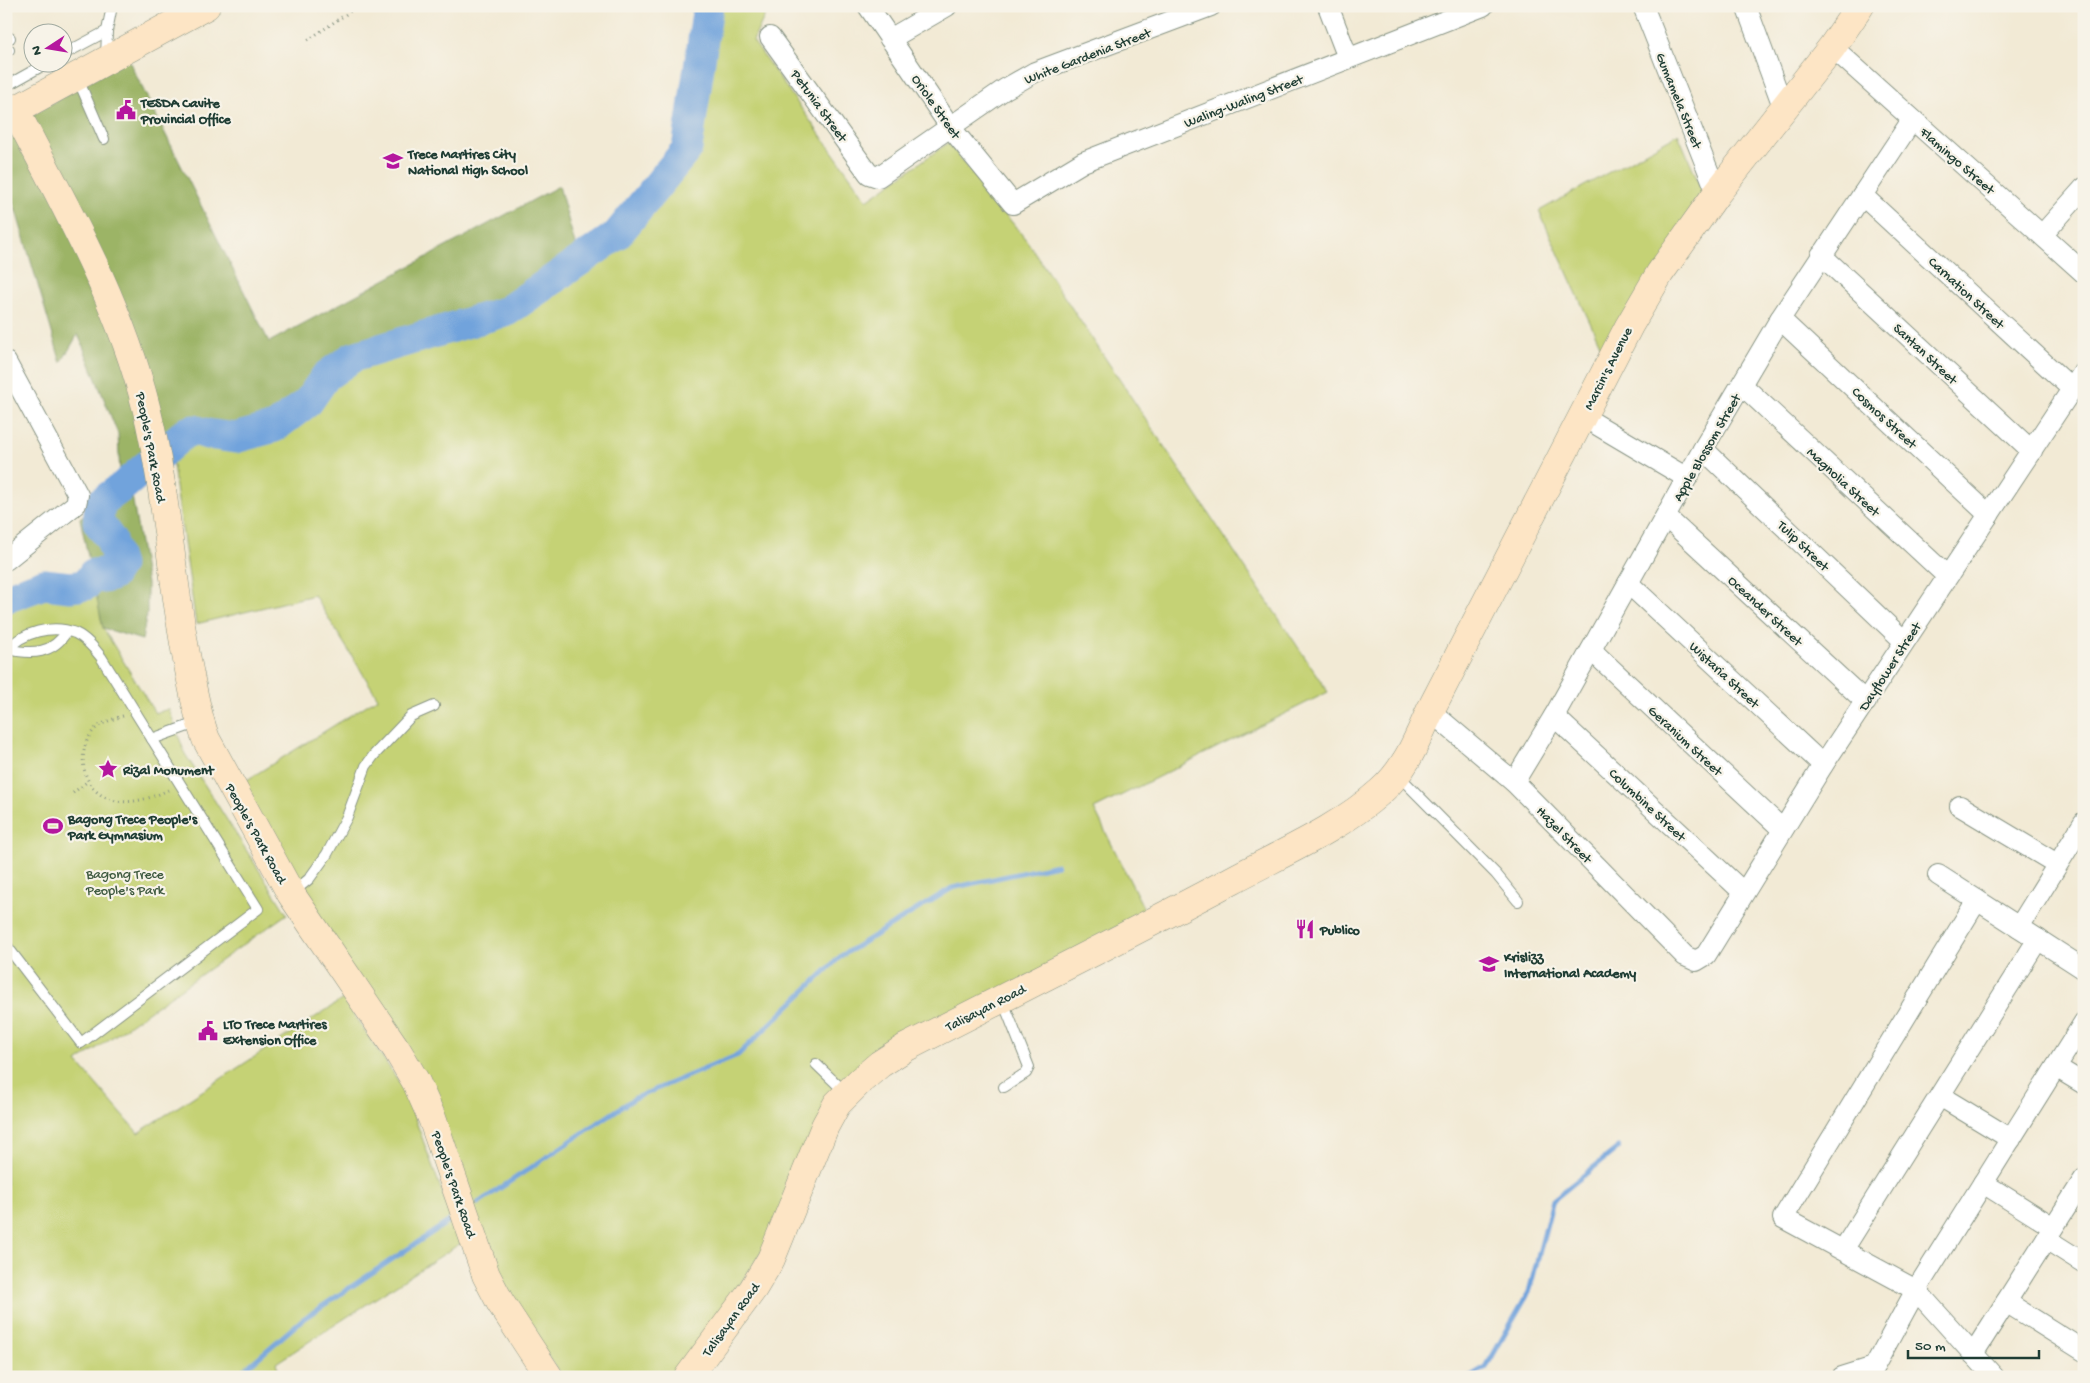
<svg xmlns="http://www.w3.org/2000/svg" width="2090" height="1383" font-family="'Gochi Hand',sans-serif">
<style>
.green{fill:#c5d274;stroke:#728854}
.forest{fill:#9cb466;stroke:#5e784d}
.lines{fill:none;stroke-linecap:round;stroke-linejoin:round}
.stream{stroke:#71a3dc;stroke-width:5}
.river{stroke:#71a3dc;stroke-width:31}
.lane-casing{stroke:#889484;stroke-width:12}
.street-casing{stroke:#889484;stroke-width:22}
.secondary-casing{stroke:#889484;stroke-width:29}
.path{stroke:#889484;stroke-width:3;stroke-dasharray:1 4;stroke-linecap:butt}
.lane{stroke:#fff;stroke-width:10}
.street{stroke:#fff;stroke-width:20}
.secondary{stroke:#fde5c5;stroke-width:28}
.labels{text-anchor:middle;stroke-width:4.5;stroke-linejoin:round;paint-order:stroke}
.street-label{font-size:14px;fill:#1f3d34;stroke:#f7f3e8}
.poi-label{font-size:14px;font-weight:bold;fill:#1f3d34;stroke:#f7f3e8;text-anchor:start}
.park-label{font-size:14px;fill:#405b41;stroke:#f7f3e8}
</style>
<rect width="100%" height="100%" fill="#f7f3e8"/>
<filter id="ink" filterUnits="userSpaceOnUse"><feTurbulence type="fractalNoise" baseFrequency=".02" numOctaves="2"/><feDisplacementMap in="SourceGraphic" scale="10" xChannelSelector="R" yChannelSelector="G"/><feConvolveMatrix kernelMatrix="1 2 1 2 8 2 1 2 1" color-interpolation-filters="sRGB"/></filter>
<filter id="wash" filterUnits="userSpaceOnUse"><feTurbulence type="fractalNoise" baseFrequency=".0096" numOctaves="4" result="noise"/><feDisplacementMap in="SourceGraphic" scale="20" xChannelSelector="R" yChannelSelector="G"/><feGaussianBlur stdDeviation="1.12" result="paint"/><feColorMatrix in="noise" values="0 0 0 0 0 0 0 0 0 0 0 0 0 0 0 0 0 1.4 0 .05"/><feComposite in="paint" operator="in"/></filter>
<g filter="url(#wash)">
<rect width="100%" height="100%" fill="#f2ead5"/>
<g class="green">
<polygon points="712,6 769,6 753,41 867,200 948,143 1027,241 1328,692 1094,809 1145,911 871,1064 773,1235 679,1377 562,1377 498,1279 429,1088 293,883 242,783 378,698 314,595 196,624 172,459 187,437 194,432 236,442 276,430 309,406 329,378 355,361 509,317 620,239 691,149"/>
<polygon points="1678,134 1706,199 1603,351 1539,211"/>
<polygon points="93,574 103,628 155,713 169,709 185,754 287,914 77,1062 138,1133 343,999 404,1089 461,1243 276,1363 281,1377 6,1377 6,598 44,584 70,587 86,585"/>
</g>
<polygon class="forest" points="128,59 269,342 559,186 578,255 507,304 351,349 316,377 297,404 275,419 247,430 183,425 131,490 147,584 147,613 142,640 103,628 80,518 97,504 120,477 118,434 78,334 61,363 6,177 6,130"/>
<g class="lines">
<g class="stream">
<polyline points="478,1203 635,1098 738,1055 841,956 952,888 1057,865"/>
<polyline points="236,1377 303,1319 451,1220"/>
<polyline points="1469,1377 1486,1367 1529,1292 1553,1200 1619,1147"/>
</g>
<polyline class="river" points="6,598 44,584 70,587 86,585 93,574 102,573 104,578 112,576 119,565 111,540 98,522 100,503 122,487 185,433 194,430 207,434 235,438 275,427 308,402 326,376 353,357 507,311 617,235 687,149 708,6"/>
</g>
</g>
<g filter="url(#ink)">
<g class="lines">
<defs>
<g id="lane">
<polyline points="6,38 10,38"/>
<polyline points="6,50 9,50"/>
<polyline points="62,55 107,31"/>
<polyline points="106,57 107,31 112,6"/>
<polyline points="77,77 104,139"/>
<polyline points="6,86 49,62"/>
<path d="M8,649C32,655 53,654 67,631"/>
<path d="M6,651C21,632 53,624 75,633C86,638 94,648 101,657L258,909L81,1043L6,945"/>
<polyline points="152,739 199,722"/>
<polyline points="1398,775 1496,874 1518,901"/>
<polyline points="292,893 309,879 327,854 347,817 366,766 374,755 411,716 434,706"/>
<polyline points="1002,999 1029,1067 1026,1073 1004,1087"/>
<polyline points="816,1064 846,1093"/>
</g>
<g id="street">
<polyline points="868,6 951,128 1013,204 1083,162 1483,6"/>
<polyline points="1328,6 1348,58"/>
<polyline points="1643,6 1717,193"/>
<polyline points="1746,6 1784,109"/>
<polyline points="770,37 869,174 878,177 1005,89 1035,72 1211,6"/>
<polyline points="890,39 947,6"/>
<polyline points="1832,47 2084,273"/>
<polyline points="1862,195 2072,389"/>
<polyline points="2043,234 2084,188"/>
<polyline points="1821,255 2032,451"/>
<polyline points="1780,319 1989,515"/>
<polyline points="6,362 78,495 76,504 6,560"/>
<polyline points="1742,385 1947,576"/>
<polyline points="1582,416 1687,478"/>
<polyline points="1703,449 1904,641"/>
<polyline points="1666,517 1866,702"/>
<polyline points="1628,583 1823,765"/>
<polyline points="1591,650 1782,829"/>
<polyline points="1430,711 1514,782 1685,956 1696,961 1706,955 1823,765 2084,371"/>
<polyline points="1554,716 1743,892"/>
<polyline points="1514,782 1554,716 1703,449 1780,319 1912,120"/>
<polyline points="1960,806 2057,864"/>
<polyline points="1938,875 2084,969"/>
<polyline points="1977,900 1783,1218 1916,1290 1994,1377"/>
<polyline points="2019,927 2084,822"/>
<polyline points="2056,1067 2084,1084"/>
<polyline points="1940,1096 2011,1139"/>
<polyline points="1983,1183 2053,1227"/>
<polyline points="2046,1239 2084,1263"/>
<polyline points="1843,1250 2038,939"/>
<polyline points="2006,1302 2084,1351"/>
<polyline points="1973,1354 2084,1179"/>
<polyline points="1842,1377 1874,1367 1916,1290 2084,1022"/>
</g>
<g id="secondary">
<path d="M15,110C65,206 120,302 146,407C167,492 171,580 188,665C193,690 197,715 206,739L291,894L397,1050L416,1082L432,1118L486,1275L500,1302L549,1377"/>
<polyline points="6,115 206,6"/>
<path d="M688,1377L753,1289L771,1259L825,1126L837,1104L860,1081L880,1064L905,1048C1014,992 1124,938 1232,880C1282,853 1339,829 1381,791C1406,769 1417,740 1430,711L1629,326L1660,273L1717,193L1832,47L1860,6"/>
</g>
</defs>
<use href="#lane" class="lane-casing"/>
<use href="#street" class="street-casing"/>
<use href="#secondary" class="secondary-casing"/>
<g class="path">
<polyline points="308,40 358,6"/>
<path d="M123,716C113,719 103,722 95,729C75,749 81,789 109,799C128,806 152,798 168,790"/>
<polyline points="73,793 88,781"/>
</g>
<use href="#lane" class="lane"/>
<use href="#street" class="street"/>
<use href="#secondary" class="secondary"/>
</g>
</g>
<defs>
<symbol id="civic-bare" viewBox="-9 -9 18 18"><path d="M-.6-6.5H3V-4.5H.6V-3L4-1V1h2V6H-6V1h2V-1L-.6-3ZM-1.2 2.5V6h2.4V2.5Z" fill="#b5179e" stroke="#f7f3e8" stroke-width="2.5" paint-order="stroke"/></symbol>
<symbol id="school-bare" viewBox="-9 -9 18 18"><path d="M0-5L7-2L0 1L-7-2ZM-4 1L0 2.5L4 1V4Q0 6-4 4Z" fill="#b5179e" stroke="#f7f3e8" stroke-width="2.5" paint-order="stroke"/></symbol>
<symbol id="sight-bare" viewBox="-9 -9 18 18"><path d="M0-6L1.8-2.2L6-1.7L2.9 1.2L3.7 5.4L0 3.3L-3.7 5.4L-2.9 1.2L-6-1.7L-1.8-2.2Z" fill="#b5179e" stroke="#f7f3e8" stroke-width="2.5" paint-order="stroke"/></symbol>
<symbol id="stadium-bare" viewBox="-9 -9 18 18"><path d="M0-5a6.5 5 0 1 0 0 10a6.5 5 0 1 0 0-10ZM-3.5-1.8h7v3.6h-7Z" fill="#b5179e" stroke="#f7f3e8" stroke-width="2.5" paint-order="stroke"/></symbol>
<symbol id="restaurant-bare" viewBox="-9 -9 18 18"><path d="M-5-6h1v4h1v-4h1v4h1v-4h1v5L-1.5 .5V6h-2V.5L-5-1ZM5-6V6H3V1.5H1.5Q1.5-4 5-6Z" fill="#b5179e" stroke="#f7f3e8" stroke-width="2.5" paint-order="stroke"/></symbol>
</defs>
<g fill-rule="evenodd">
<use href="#civic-bare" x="112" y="96" width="28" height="28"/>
<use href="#school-bare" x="379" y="147" width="28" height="28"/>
<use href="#sight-bare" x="94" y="755" width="28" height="28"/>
<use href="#stadium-bare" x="39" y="812" width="28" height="28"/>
<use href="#restaurant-bare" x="1291" y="915" width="28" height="28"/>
<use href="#school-bare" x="1475" y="950" width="28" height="28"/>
<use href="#civic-bare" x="194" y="1017" width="28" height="28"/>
</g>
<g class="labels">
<g class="street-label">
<text transform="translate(1087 55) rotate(-21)" y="5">White Gardenia Street</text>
<text transform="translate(1243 100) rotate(-21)" y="5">Waling-Waling Street</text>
<text transform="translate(1680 100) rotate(68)" y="5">Gumamela Street</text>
<text transform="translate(820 105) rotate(54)" y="5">Petunia Street</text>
<text transform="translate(937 106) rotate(55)" y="5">Oriole Street</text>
<text transform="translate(1958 160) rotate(41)" y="5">Flamingo Street</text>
<text transform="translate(1967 292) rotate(43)" y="5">Carnation Street</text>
<text transform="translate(1926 353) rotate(43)" y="5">Santan Street</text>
<text transform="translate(1607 368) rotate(-63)" y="5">Marcin's Avenue</text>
<text transform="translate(1885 417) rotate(43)" y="5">Cosmos Street</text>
<text transform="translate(152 447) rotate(79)" y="5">People's Park Road</text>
<text transform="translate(1706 447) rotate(-60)" y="5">Apple Blossom Street</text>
<text transform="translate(1844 481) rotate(43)" y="5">Magnolia Street</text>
<text transform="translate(1804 545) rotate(44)" y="5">Tulip Street</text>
<text transform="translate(1766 610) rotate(43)" y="5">Oceander Street</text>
<text transform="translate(1889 666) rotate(-57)" y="5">Dayflower Street</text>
<text transform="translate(1725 674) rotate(43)" y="5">Wistaria Street</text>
<text transform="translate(1686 740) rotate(43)" y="5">Geranium Street</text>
<text transform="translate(1648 804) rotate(43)" y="5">Columbine Street</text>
<text transform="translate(257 833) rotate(61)" y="5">People's Park Road</text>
<text transform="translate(1565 834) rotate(46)" y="5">Hazel Street</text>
<text transform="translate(985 1007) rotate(-27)" y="5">Talisayan Road</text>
<text transform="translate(455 1184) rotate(71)" y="5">People's Park Road</text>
<text transform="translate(730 1319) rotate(-54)" y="5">Talisayan Road</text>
</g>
<g class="poi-label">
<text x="141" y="107">TESDA Cavite<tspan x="141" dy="16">Provincial Office</tspan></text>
<text x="408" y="158">Trece Martires City<tspan x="408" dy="16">National High School</tspan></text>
<text x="123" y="774">Rizal Monument</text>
<text x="68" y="823">Bagong Trece People's<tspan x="68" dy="16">Park Gymnasium</tspan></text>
<text x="1320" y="934">Publico</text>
<text x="1504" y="961">Krislizz<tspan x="1504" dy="16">International Academy</tspan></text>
<text x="223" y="1028">LTO Trece Martires<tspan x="223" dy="16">Extension Office</tspan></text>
</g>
<g class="park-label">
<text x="125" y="878">Bagong Trece<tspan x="125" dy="16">People's Park</tspan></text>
</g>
</g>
<rect width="2090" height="1383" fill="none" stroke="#f7f3e8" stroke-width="25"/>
<g transform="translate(48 48) rotate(258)"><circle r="24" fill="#f7f3e8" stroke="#a1aaa0"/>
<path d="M0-4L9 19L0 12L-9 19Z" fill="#b5179e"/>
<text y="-8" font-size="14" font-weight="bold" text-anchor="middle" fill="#1f3d34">N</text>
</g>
<path d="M1908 1350v8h131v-8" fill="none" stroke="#1f3d34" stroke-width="2.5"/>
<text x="1915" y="1350" font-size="15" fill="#1f3d34" stroke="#f7f3e8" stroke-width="4" paint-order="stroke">50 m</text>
</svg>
